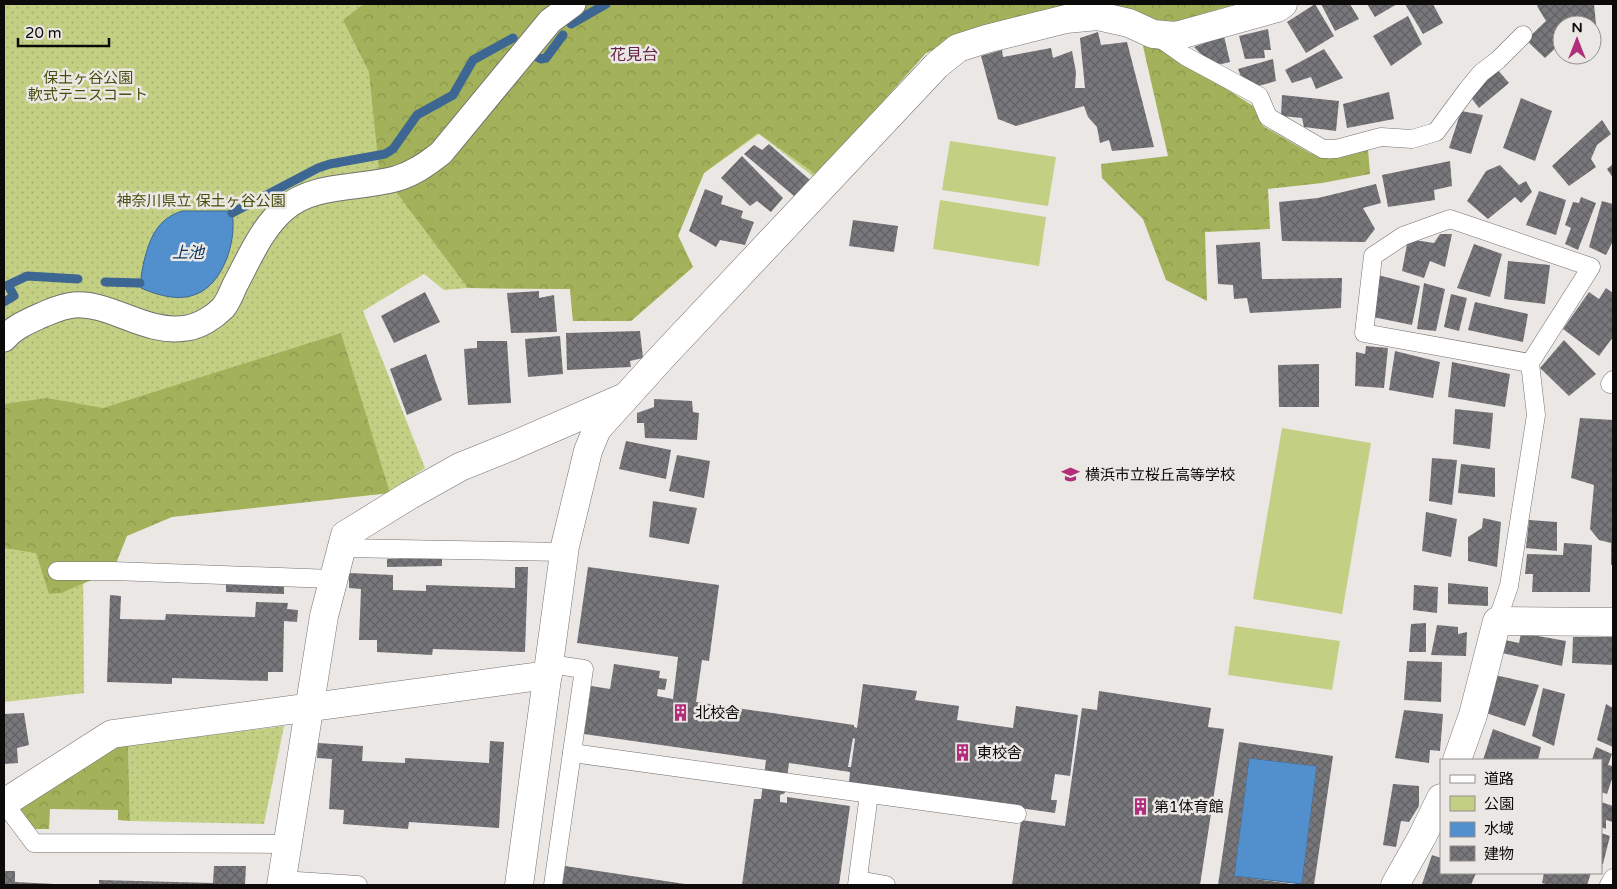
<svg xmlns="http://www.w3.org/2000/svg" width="1617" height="889" font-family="'Varela Round','Noto Sans JP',sans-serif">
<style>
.green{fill:url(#green-dots)}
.forest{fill:url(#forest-crowns)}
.pitch{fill:#c3d084}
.water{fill:#528fcd;stroke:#3d6792}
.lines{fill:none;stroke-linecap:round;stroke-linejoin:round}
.stream{stroke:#3d6792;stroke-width:9}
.building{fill:url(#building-cross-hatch);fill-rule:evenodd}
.service-casing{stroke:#74716f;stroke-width:19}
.pedestrian-casing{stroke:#74716f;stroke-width:27}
.minor-casing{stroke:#74716f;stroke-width:29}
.service{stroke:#fff;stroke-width:18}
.pedestrian{stroke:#fff;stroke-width:25}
.minor{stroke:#fff;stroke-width:28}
.labels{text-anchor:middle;stroke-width:5;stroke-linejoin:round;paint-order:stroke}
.park-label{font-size:15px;fill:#474f0d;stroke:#ebe7e5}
.poi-label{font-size:15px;fill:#0c0b0a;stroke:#ebe7e5;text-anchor:start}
.neighbourhood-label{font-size:16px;fill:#652548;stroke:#ebe7e5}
.water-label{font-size:16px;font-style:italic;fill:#05335c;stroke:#ebe7e5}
</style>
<defs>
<pattern id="green-dots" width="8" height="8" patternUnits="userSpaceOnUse" patternTransform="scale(1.25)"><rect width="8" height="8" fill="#c3d084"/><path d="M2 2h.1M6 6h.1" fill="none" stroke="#a6b171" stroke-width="1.8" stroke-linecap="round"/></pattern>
<pattern id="forest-crowns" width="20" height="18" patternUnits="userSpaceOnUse" patternTransform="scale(1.25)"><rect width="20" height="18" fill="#a2b15a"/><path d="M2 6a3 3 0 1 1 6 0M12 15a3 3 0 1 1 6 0" fill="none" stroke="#8a974d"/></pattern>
<pattern id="building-cross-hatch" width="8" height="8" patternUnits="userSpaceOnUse" patternTransform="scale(1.25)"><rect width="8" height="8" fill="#78777b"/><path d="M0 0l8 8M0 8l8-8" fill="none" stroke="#616063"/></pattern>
</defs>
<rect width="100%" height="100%" fill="#ebe7e5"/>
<g class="green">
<polygon points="4,4 1252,4 1169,24 1086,8 995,22 926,53 815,178 759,134 704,173 678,235 693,267 631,321 573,321 570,289 468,288 444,290 424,274 363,311 425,468 390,493 173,514 83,552 84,693 4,702"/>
<polygon points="284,726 264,824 130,821 128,745"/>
</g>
<g class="forest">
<polygon points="364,4 1234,4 1169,24 1086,8 995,22 926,53 817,175 758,133 704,173 678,236 693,267 631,321 573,321 570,289 468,288 379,169 369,72 343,20"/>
<polygon points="1157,44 1253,106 1263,126 1310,153 1330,159 1368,149 1370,174 1322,183 1268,189 1270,229 1205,232 1207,301 1166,280 1143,219 1102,178 1101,164 1168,156 1143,46"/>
<polygon points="341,333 390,493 172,517 127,536 113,571 61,593 49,594 36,553 4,548 4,404 47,398 103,408"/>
<polygon points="128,745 130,821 118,820 118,810 50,809 49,829 34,829 17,808 112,747"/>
</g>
<g class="pitch">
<polygon points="950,141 1056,157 1048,206 942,190"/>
<polygon points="940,200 1046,217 1039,266 933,249"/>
<polygon points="1282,428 1371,443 1342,614 1253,599"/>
<polygon points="1235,626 1340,641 1332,690 1228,675"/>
</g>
<g class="water">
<path d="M182,211H230C234,216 233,223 233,229C232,253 219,287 194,295C177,301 157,295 141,288C140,279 142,271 144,261C150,238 157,219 182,211Z"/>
<polygon points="1249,758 1317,766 1302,884 1234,876"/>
</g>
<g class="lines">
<g class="stream">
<polyline points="571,24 606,4"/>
<polyline points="535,56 541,59 546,58 563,35"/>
<polyline points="232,213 318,168 330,164 385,154 393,149 417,115 453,95 473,60 513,38"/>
<polyline points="105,282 140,283"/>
<polyline points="4,302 14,296 8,285 27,276 78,279"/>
</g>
</g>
<g class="building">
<polygon points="1315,4 1334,36 1306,53 1287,22"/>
<polygon points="1321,4 1350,4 1359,19 1335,31"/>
<polygon points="1367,4 1397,4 1375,17"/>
<polygon points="1405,4 1433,4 1443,23 1423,34"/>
<polygon points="1539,4 1594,4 1597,34 1592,34 1592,25 1562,25 1562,42 1545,58 1526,40 1546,21 1537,6"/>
<polygon points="1408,16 1422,44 1391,66 1373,36"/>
<polygon points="1268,29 1271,50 1264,50 1265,58 1245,59 1239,36"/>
<polygon points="1098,32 1101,45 1127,42 1154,147 1112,151 1109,140 1100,143 1097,127 1088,117 1084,106 1016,126 998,119 981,56 1002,50 1003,57 1051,48 1053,58 1072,51 1076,72 1075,88 1085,88 1080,38"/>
<polygon points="1224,36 1230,62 1213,66 1194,47"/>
<polygon points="1324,49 1343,78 1316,89 1311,77 1292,83 1285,70"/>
<polygon points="1273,59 1276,81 1255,87 1242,79 1238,69"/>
<polygon points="1497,69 1509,83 1479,108 1469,95"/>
<polygon points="1389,92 1394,119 1347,128 1343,104"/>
<polygon points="1282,95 1339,101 1336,131 1304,127 1302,118 1281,116"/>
<polygon points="1521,98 1552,111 1535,161 1503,148"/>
<polygon points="1461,111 1483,115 1471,154 1449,148"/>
<polygon points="1602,120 1611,134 1597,145 1591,159 1596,167 1569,186 1552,166"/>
<polygon points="769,144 810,180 794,196 744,154 754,145 762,150"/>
<polygon points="742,156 783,198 771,212 757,201 750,206 721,178"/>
<polygon points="1450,161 1452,186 1434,190 1435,200 1388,207 1382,175"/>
<polygon points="1613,164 1613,178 1607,169"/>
<polygon points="1500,165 1519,185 1526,181 1532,192 1521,203 1515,197 1488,219 1467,201 1486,171"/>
<polygon points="1376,184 1381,203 1363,208 1375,229 1365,242 1282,241 1279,202 1318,198"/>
<polygon points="705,189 723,196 721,204 743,211 741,218 754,222 745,245 720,240 716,247 689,231"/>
<polygon points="1539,191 1566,200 1556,235 1526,225"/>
<polygon points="1581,197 1596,203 1578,250 1565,244 1571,228 1565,225 1573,202 1579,203"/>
<polygon points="1602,201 1613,204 1613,241 1606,255 1589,247"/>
<polygon points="853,220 898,226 894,252 849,246"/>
<polygon points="1440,234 1452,234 1445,267 1430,261 1424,278 1402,271 1408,239 1434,243"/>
<polygon points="1260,242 1262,279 1342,278 1341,308 1250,313 1247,298 1234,299 1233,285 1218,284 1216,245"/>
<polygon points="1474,244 1502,254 1490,297 1457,288"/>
<polygon points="1508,261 1550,265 1545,304 1504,299"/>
<polygon points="1378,275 1420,286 1412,325 1373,317"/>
<polygon points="1424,283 1445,289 1436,331 1417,329"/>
<polygon points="1606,288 1613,293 1613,337 1599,356 1563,329 1589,292 1599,299"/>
<polygon points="539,291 539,298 554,295 557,332 511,333 507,293"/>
<polygon points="425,292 440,322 394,343 381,316"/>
<polygon points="1451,294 1467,298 1459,331 1444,327"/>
<polygon points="1475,302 1528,314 1523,342 1468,330"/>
<polygon points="640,331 643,358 630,361 631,367 567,370 566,333"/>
<polygon points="560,336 563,374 528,377 525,339"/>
<polygon points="1564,340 1596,374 1569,396 1540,368"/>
<polygon points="477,341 507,341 511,403 468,405 464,349 477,348"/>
<polygon points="1366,346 1388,348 1384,388 1355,386 1356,352 1365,354"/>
<polygon points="1395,351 1440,362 1433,398 1389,390"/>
<polygon points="426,354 442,400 407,415 390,369"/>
<polygon points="1452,362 1510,374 1505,407 1448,397"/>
<polygon points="1319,364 1319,407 1279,407 1278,365"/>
<polygon points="654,399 692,401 693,412 699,413 697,440 645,438 644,423 637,423 637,413 654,407"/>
<polygon points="1455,409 1493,413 1490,449 1453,444"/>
<polygon points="1580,418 1613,420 1613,565 1611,565 1611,543 1599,540 1590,529 1594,485 1571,478"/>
<polygon points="626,441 671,450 666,479 619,469"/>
<polygon points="677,455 710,461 704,498 669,491"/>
<polygon points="1432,458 1457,460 1452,505 1429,501"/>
<polygon points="1461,464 1495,468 1495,497 1458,493"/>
<polygon points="653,501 697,508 689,544 649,537"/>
<polygon points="1426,512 1457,519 1451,557 1422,551"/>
<polygon points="1483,518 1501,522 1497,567 1468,561 1468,537 1482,528"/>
<polygon points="1529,520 1557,522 1557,551 1526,548"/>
<polygon points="1564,543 1592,545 1590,592 1532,592 1533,574 1525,574 1527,554 1563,555"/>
<polygon points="442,558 442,566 387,567 387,559"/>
<polygon points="515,567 528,567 525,652 433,649 432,655 377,652 377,640 359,640 361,589 349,588 349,573 393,575 393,590 426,591 426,585 515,588"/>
<path d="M588,567L719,585L709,661L702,660L696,702L854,725V727L857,728L863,684L917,691L915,700L959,706L957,720L1013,728L1016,706L1078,715L1070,776L1055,774L1051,800H1057L1055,813L849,784L850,772L789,763L785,793L780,795V802L787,803V797L850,806L839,885H742L754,799H761L766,760L584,734L591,686L610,689L614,664L660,671L659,678L667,679L665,690L658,689L657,696L673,699L678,657L577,643ZM853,738L855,739L851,767H848Z"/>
<polygon points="226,583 284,585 284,594 226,592"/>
<polygon points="1448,583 1488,587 1488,606 1448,604"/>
<polygon points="1414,585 1438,587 1437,613 1413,610"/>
<polygon points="110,595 121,596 120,619 165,620 166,614 255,617 256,602 288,603 287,609 298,610 297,622 284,621 283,672 268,672 268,681 172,678 172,684 107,682"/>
<polygon points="1426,623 1426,652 1409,652 1411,624"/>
<polygon points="1437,625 1458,627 1458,634 1467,632 1466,656 1431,655"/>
<polygon points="1521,633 1566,641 1562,666 1502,653 1505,640 1519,643"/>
<polygon points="1573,637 1613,637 1613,665 1572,663"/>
<polygon points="1407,661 1442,662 1441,702 1404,700"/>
<polygon points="1495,675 1539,685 1525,726 1483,712"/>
<polygon points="1543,688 1565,694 1554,746 1532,736"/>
<polygon points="1099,691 1211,708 1208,727 1224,729 1200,885 1012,885 1021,820 1065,826 1082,708 1097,710"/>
<polygon points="1606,704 1613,708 1613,747 1597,740"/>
<polygon points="1404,710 1443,714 1440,751 1430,750 1429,763 1395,758"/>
<polygon points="24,713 29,745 17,748 18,763 4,764 4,714"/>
<polygon points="1493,729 1541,747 1538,760 1483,760"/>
<polygon points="490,741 504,742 499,828 409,822 408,829 343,824 344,810 329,809 332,759 317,758 318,743 363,746 362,761 405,763 405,758 489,763"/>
<polygon points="1239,742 1333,756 1314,885 1302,885 1317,766 1249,758 1234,876 1299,885 1218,885"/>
<polygon points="1596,747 1612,754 1608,765 1613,766 1613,776 1607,794 1601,792 1601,760 1592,760"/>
<polygon points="1393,784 1419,786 1419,806 1409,822 1401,821 1396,847 1383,845"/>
<polygon points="1601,802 1613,806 1613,822 1606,820 1606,829 1601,827"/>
<polygon points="1601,833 1610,836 1603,864 1601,864"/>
<polygon points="1432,855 1441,858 1441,873 1476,873 1471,885 1422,884"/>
<polygon points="214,866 246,866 245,885 99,885 99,880 213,883"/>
<polygon points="565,866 685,884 684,885 562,885"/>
<polygon points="4,871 15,871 15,882 55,884 55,885 4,885"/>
<polygon points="1544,873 1591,873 1587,885 1549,885 1542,883"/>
</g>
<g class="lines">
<defs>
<g id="service">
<polyline points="1158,37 1185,56 1259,96 1268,117 1323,149 1336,149 1381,137 1412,139 1436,132 1467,90 1481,73 1498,60 1523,35"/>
<polyline points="1610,384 1613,380"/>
<polyline points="342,548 565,552"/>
<polyline points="57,571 113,571 333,579"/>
<polyline points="1497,621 1509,586 1536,415 1530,363 1591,267 1450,219 1403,236 1373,256 1364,333 1530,363"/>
<polyline points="549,664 584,669 553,885"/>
<polyline points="572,753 1017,814"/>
<polyline points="4,803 34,843 288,844"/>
<polyline points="282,880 358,885"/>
<polyline points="858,880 886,885"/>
<polyline points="857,885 869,794"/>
<polyline points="1609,885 1613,878"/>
</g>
<path id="pedestrian" d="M4,339C14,327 27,322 42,315C52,311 62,306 74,305C111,302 145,335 187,328C200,326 214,317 223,308C228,302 232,292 235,285C249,259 261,229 284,209C314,183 359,189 395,179C413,174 427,164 441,153L550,21L573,4"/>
<g id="minor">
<polyline points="1457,760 1473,715 1497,621 1613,622"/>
<polyline points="4,803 112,734 548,675"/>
<polyline points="281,885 324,616 345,535 410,495 460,467 512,446 620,399"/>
<polyline points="519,885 565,546 588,451 597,429 662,357 937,65 958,48 986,39 1066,19 1098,16 1129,23 1153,34 1176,36 1277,8 1283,4"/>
<polyline points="1395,885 1422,837 1441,798"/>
</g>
</defs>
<use href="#service" class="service-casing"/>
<use href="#pedestrian" class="pedestrian-casing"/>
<use href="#minor" class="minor-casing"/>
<use href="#service" class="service"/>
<use href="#pedestrian" class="pedestrian"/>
<use href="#minor" class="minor"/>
</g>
<defs>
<symbol id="school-bare" viewBox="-9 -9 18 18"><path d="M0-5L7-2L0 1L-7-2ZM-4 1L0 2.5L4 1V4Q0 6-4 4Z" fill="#b12f7a" stroke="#ebe7e5" stroke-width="2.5" paint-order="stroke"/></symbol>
<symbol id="building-bare" viewBox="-9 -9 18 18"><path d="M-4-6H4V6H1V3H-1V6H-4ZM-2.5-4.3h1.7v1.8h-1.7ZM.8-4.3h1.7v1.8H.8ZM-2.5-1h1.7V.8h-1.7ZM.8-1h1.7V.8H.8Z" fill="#b12f7a" stroke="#ebe7e5" stroke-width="2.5" paint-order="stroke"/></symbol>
</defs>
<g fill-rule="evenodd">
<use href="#school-bare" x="1058" y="462" width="25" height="25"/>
<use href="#building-bare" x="668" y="700" width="25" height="25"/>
<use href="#building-bare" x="950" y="740" width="25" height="25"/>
<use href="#building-bare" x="1128" y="794" width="25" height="25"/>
</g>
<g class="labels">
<g class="park-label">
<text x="88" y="83">保土ヶ谷公園<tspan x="88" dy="17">軟式テニスコート</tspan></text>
<text x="201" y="206">神奈川県立 保土ヶ谷公園</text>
</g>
<g class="poi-label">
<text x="1085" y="480">横浜市立桜丘高等学校</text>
<text x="695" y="718">北校舎</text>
<text x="977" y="758">東校舎</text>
<text x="1154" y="812">第1体育館</text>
</g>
<g class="neighbourhood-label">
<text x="634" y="60">花見台</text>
</g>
<g class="water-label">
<text x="188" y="258">上池</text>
</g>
</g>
<rect width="1617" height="889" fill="none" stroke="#0c0b0a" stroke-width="10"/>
<rect x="1440" y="759" width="162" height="115" fill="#ebe7e5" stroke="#928f8d"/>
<rect x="1450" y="775" width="25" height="8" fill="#ffffff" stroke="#928f8d"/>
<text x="1484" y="784" font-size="15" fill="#0c0b0a">道路</text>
<rect x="1450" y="796" width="25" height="15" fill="#c3d084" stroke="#928f8d"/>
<text x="1484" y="809" font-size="15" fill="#0c0b0a">公園</text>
<rect x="1450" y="822" width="25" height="15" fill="#528fcd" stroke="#928f8d"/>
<text x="1484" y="834" font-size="15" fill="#0c0b0a">水域</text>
<rect x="1450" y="846" width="25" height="15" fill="url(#building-cross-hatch)" stroke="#928f8d"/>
<text x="1484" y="859" font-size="15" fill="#0c0b0a">建物</text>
<g transform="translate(1577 40)"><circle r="24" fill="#ebe7e5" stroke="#928f8d"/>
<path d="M0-4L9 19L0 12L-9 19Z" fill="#b12f7a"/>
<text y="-8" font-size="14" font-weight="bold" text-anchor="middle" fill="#0c0b0a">N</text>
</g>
<path d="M18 38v8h91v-8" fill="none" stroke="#0c0b0a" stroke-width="2.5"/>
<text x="25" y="38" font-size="15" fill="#0c0b0a" stroke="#ebe7e5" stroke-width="4" paint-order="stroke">20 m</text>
</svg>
